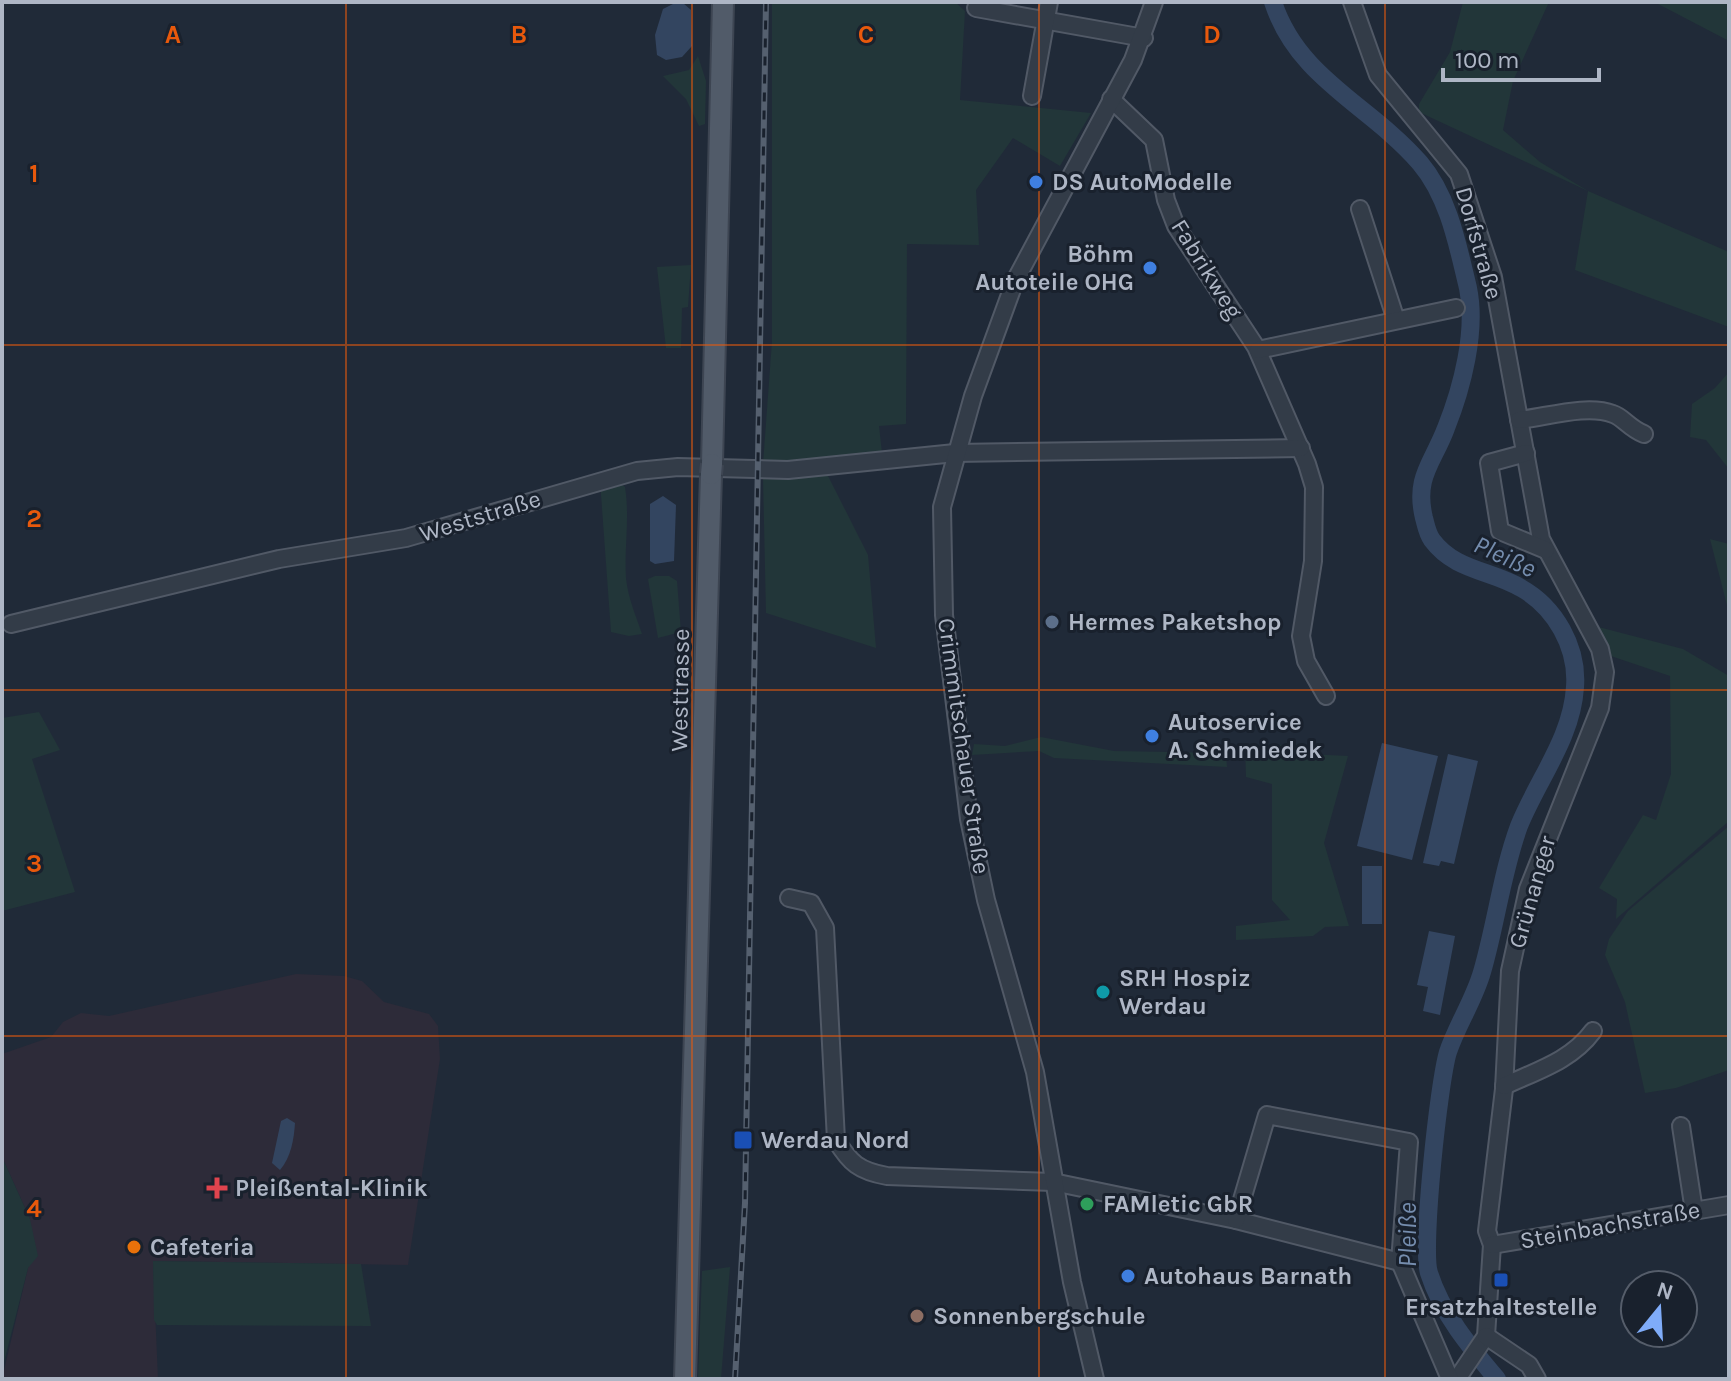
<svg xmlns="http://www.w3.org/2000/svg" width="1731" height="1381" font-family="Karla,sans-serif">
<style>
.medical{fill:#2d2b39}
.green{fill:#223639}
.water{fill:#334560}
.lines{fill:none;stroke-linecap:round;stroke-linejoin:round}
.river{stroke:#334560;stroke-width:18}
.minor-casing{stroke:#515966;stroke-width:20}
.major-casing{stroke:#3d4552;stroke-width:24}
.minor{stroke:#333c48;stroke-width:16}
.major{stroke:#515b69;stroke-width:20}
.rail-casing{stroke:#55606f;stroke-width:6}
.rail{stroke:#19212d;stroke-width:3;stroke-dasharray:9;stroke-linecap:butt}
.major-bridge-casing{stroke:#3d4552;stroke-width:24;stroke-linecap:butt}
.major-bridge{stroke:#515b69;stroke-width:20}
.grid{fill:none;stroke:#e8590c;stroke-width:2;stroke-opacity:0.55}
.shop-dot{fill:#3f7fe0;stroke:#19212d;stroke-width:3}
.service-dot{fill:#5c6f8a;stroke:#19212d;stroke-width:3}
.culture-dot{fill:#0f9aa8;stroke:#19212d;stroke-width:3}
.transit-dot{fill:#1a4fb4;stroke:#19212d;stroke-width:3}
.health-dot{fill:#e0444e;stroke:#19212d;stroke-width:3}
.leisure-dot{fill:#2e9e5b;stroke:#19212d;stroke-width:3}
.food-dot{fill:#e8710a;stroke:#19212d;stroke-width:3}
.education-dot{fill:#8d6e63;stroke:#19212d;stroke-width:3}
.labels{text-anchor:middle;stroke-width:6;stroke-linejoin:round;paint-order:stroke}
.poi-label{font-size:24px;font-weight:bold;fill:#aeb6c5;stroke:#19212d;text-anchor:start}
.street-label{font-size:24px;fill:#aeb6c5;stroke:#19212d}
.water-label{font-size:26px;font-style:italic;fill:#758dae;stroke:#19212d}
.grid-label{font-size:26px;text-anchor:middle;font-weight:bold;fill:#e8590c;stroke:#19212d;stroke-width:6;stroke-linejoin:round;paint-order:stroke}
</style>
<rect width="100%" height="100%" fill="#202a38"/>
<polygon class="medical" points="296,974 344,976 362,981 384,1002 429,1014 438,1026 440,1059 408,1265 153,1261 158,1379 2,1379 28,1268 30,1219 2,1157 2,1054 51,1037 63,1022 81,1013 109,1016"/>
<g class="green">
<polygon points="772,2 955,2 965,11 960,100 1091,113 1060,166 1013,138 976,190 979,245 907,244 906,424 879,426 882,453 763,464 772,341"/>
<polygon points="1463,2 1549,2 1513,81 1503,130 1540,162 1588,191 1729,252 1729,327 1575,270 1588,191 1419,112 1419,104 1450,52"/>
<polygon points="1654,2 1729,2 1729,41 1662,6"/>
<polygon points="698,56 706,81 705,124 699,126 686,99 663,76 689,70"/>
<polygon points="691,265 688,307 682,308 681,348 666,348 657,267"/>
<polygon points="1729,372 1729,469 1706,440 1690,437 1692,404 1715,388"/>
<polygon points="826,472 868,555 876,648 766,613 763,478"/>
<path d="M616,480L625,487C630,518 624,548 626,578C628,598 636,616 642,634L629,636L611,632L600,481Z"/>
<polygon points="1710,539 1729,544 1729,613"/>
<polygon points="655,576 669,576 677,581 681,632 658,638 648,579"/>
<polygon points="1587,624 1683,649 1729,676 1729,821 1616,919 1617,899 1599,888 1643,815 1656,820 1671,774 1670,676 1602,653"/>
<polygon points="39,712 60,750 32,759 75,892 2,911 2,718"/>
<polygon points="1041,737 1114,751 1226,753 1227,767 1054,758 1039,751 972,755 974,744 1005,746"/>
<polygon points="1306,744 1306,754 1348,756 1324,843 1349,926 1325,927 1313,936 1236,940 1236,926 1290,920 1272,900 1272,784 1246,777 1245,746"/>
<polygon points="1729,826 1729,1070 1676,1088 1645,1093 1625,1002 1605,955 1609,939 1628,911"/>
<polygon points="2,1157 30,1219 38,1256 28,1268 2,1370"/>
<polygon points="153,1261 361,1264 371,1326 157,1325 154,1320"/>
<polygon points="730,1267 721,1379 698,1379 702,1271"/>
</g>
<g class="water">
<polygon points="675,3 683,3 691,10 692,46 682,57 666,60 657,55 655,35 663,9"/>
<polygon points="663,496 676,505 674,561 655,564 650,561 650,504"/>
<polygon points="1382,743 1438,756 1412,860 1357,846"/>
<polygon points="1448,754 1478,761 1454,864 1441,861 1439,866 1423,863"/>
<rect x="1362" y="866" width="20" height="58"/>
<polygon points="1429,931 1455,936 1440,1015 1423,1011 1428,987 1417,985"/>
<path d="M287,1118L295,1123C294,1139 291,1157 280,1170L272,1163L281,1121Z"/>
</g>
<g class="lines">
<path class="river" d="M1273,2C1298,79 1370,105 1420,163C1449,197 1458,247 1468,288C1477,331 1462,388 1446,428C1433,463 1414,477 1424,518C1426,525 1427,533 1432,540C1455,571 1491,570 1521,588C1555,607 1578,647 1575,687C1572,738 1538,779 1519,826C1502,872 1496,924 1482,972C1474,1000 1457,1025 1448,1052C1439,1081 1421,1248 1429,1273C1442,1314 1470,1347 1497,1379"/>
<defs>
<g id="minor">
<polyline points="1352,2 1378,75 1459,174 1493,277 1541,539 1600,649 1605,672 1600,708 1528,889 1510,971 1504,1089 1487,1231 1492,1245 1486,1336 1457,1379"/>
<polyline points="976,8 1144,38"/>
<polyline points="1032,96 1049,2"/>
<polyline points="1111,99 1154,140 1166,200 1176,226 1256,347 1307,464 1314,487 1313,561 1301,636 1306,661 1326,696"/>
<polyline points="1360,209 1396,320"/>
<polyline points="1258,350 1456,308"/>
<path d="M1519,420C1547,417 1587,404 1613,414C1623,417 1629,428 1644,434"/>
<polyline points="1526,453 1489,463 1500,531 1546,550"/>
<polyline points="11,624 279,559 406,538 637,471 678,467 788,470 955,453 1301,448"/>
<path d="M789,898L811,903L825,928L836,1140C850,1163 859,1171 887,1176L1053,1182L1236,1220L1400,1262"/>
<path d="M1504,1086C1536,1071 1571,1061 1593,1031"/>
<polyline points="1681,1126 1694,1211"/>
<polyline points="1236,1220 1267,1115 1409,1142 1400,1262 1450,1379"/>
<polyline points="1492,1245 1729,1205"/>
<polyline points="1486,1336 1529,1365 1537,1379"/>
<polyline points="1095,1379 1072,1282 1035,1072 986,900 969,819 944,615 942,507 973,396 1015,281 1133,60 1154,2"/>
</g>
<g id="major">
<polyline points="712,464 723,2"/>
<polyline points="685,1379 711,474"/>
</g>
</defs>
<use href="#minor" class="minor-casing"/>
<use href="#major" class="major-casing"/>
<use href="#minor" class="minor"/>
<use href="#major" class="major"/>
<defs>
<polyline id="rail" points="735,1379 745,1203 766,2"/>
</defs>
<use href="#rail" class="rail-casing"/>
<use href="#rail" class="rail"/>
<defs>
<polyline id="major-bridge" points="711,474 712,464"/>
</defs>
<use href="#major-bridge" class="major-bridge-casing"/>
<use href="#major-bridge" class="major-bridge"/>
</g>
<path class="grid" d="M346,2V1379M692,2V1379M1039,2V1379M1385,2V1379M2,345H1729M2,690H1729M2,1036H1729"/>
<g class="shop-dot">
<circle cx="1036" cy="182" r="8"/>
<circle cx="1150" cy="268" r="8"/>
<circle cx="1152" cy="736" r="8"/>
<circle cx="1128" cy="1276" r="8"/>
</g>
<circle class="service-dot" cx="1052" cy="622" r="8"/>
<circle class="culture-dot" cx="1103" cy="992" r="8"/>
<g class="transit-dot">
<rect x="733" y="1130" width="20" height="20" rx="4"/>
<rect x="1493" y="1272" width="16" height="16" rx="4"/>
</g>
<path class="health-dot" d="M213 1176h8v8h8v8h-8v8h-8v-8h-8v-8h8z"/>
<circle class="leisure-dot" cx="1087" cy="1204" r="8"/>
<circle class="food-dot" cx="134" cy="1247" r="8"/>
<circle class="education-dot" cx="917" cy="1316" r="8"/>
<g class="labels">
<g class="poi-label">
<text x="1052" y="190">DS AutoModelle</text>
<text x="1134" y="262" text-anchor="end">Böhm<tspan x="1134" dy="28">Autoteile OHG</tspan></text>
<text x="1068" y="630">Hermes Paketshop</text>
<text x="1168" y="730">Autoservice<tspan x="1168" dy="28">A. Schmiedek</tspan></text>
<text x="1119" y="986">SRH Hospiz<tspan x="1119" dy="28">Werdau</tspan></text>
<text x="761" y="1148">Werdau Nord</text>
<text x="235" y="1196">Pleißental-Klinik</text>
<text x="1103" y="1212">FAMletic GbR</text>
<text x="150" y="1255">Cafeteria</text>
<text x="1144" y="1284">Autohaus Barnath</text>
<text x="1501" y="1315" text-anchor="middle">Ersatzhaltestelle</text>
<text x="933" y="1324">Sonnenbergschule</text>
</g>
<g class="street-label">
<text transform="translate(1479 243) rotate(74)" y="8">Dorfstraße</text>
<text transform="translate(1207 269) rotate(58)" y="8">Fabrikweg</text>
<text transform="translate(480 516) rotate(-17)" y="8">Weststraße</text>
<text transform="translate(680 690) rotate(-89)" y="8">Westtrasse</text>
<text transform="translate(964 746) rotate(82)" y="8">Crimmitschauer Straße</text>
<text transform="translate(1532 892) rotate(-74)" y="8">Grünanger</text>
<text transform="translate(1610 1225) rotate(-10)" y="8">Steinbachstraße</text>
</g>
<g class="water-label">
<text transform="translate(1505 556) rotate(25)" y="9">Pleiße</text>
<text transform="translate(1407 1235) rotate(-90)" y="9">Pleiße</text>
</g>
</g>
<g class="grid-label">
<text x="173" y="43">A</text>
<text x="519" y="43">B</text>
<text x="866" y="43">C</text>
<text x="1212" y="43">D</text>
<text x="34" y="182">1</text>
<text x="34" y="527">2</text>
<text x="34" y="872">3</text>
<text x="34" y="1217">4</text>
</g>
<rect width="1731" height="1381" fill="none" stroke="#aeb6c5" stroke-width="8"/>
<g transform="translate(1659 1309) rotate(18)"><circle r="38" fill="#19212d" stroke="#555d6a" stroke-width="2"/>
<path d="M0-6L14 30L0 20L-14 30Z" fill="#7facf9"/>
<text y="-12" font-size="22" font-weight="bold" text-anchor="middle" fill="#aeb6c5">N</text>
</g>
<path d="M1443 68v12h156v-12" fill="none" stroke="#aeb6c5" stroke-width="4"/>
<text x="1455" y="68" font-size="24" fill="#aeb6c5" stroke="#19212d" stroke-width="6" paint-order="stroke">100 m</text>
</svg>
